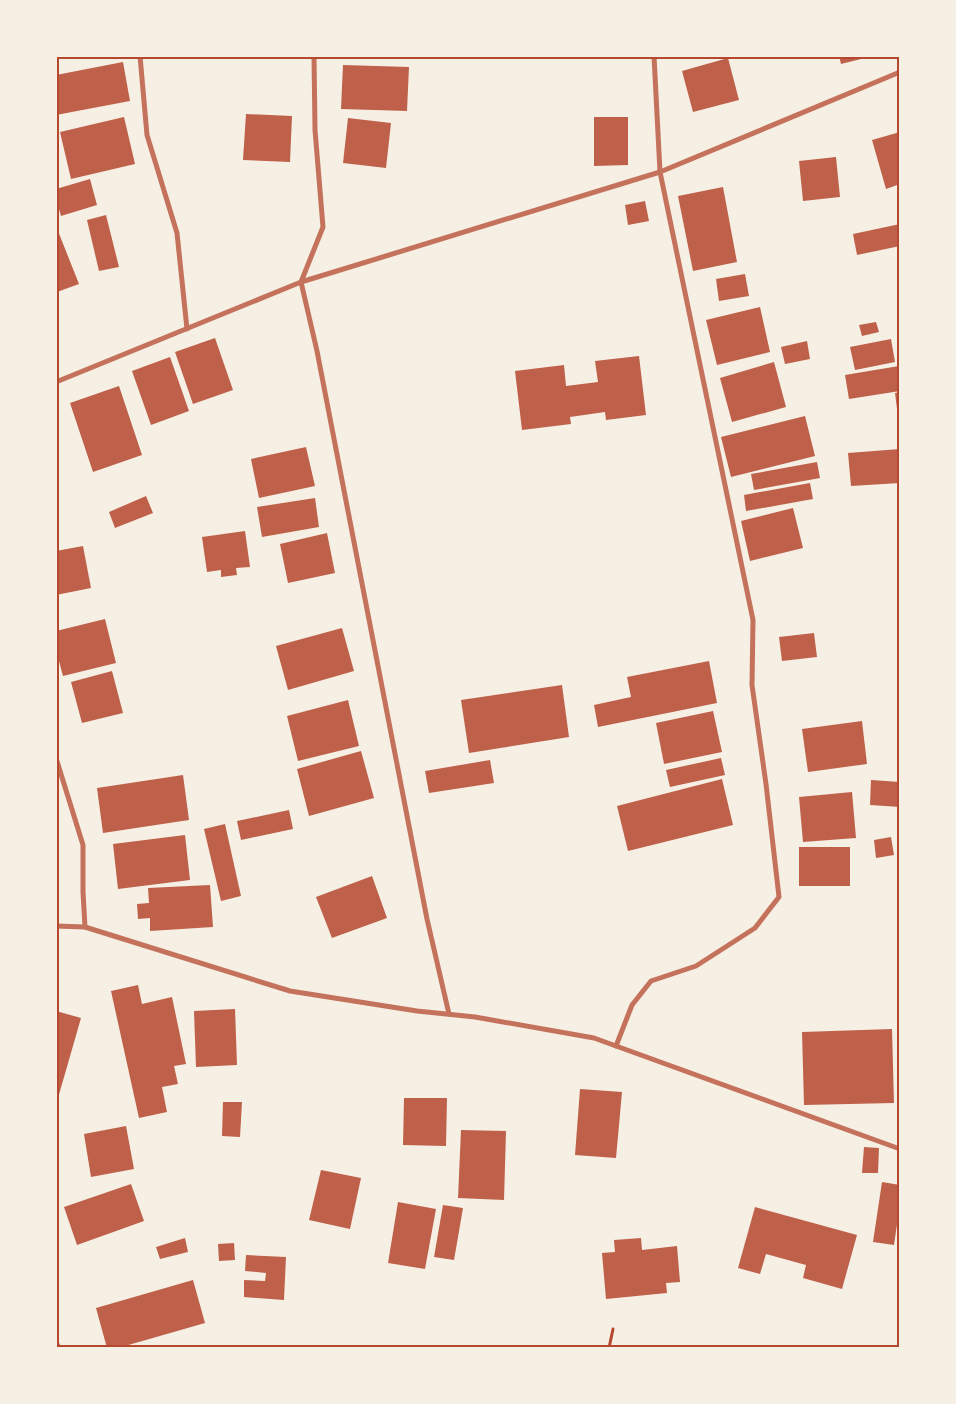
<svg xmlns="http://www.w3.org/2000/svg" width="956" height="1404" font-family="'Open Sans',sans-serif">
<style>
.building{fill:#bf614a}
.lines{fill:none;stroke-linecap:round;stroke-linejoin:round}
.path{stroke:#b5482f;stroke-width:3}
.minor{stroke:#c5725c;stroke-width:5}
.neatline{fill:none;stroke:#b5482f;stroke-width:2}
</style>
<rect width="100%" height="100%" fill="#f6efe4"/>
<g class="building">
<polygon points="839,56 869,56 869,57 841,64"/>
<polygon points="728,58 739,100 693,112 682,71"/>
<polygon points="123,62 130,101 56,115 56,75"/>
<polygon points="343,65 409,67 407,111 341,109"/>
<polygon points="246,114 292,116 290,162 243,160"/>
<polygon points="124,117 135,164 71,179 60,132"/>
<polygon points="594,117 628,117 628,165 594,166"/>
<polygon points="348,118 391,123 386,168 343,163"/>
<polygon points="900,132 900,184 886,189 872,140"/>
<polygon points="836,157 840,197 803,201 799,161"/>
<polygon points="90,179 97,205 61,216 56,199 56,189"/>
<polygon points="723,187 737,262 693,271 678,196"/>
<polygon points="645,201 649,221 628,225 625,205"/>
<polygon points="106,215 119,267 99,271 87,220"/>
<polygon points="900,224 900,246 857,255 853,234"/>
<polygon points="58,231 79,284 57,292 56,232"/>
<polygon points="745,274 749,296 719,301 716,279"/>
<polygon points="760,307 770,352 717,365 706,320"/>
<polygon points="876,322 879,332 862,336 859,325"/>
<polygon points="215,338 233,390 193,404 175,352"/>
<polygon points="891,339 895,362 855,370 850,347"/>
<polygon points="807,341 810,359 785,364 781,347"/>
<polygon points="639,356 646,415 606,420 605,412 570,417 571,424 522,430 515,371 564,365 566,386 598,382 595,361"/>
<polygon points="170,357 189,411 151,425 132,371"/>
<polygon points="774,362 786,407 732,422 720,378"/>
<polygon points="899,366 900,391 849,399 845,375"/>
<polygon points="119,386 142,455 93,472 70,403"/>
<polygon points="900,392 900,425 899,425 895,393"/>
<polygon points="805,416 815,456 731,477 721,437"/>
<polygon points="306,447 315,486 259,498 251,459"/>
<polygon points="900,449 900,483 851,486 848,453"/>
<polygon points="817,462 820,478 754,490 751,474"/>
<polygon points="810,483 813,499 746,511 744,495"/>
<polygon points="146,496 153,513 115,528 109,512"/>
<polygon points="315,498 319,527 262,537 257,507"/>
<polygon points="793,508 803,548 750,561 741,521"/>
<polygon points="245,531 250,567 236,568 237,575 221,577 221,570 207,572 202,537"/>
<polygon points="327,533 335,573 288,583 280,544"/>
<polygon points="83,546 91,588 56,595 56,551"/>
<polygon points="105,619 116,663 63,676 56,650 56,631"/>
<polygon points="342,628 354,671 288,690 276,646"/>
<polygon points="814,633 817,657 782,661 779,637"/>
<polygon points="709,661 717,703 598,727 594,705 631,697 627,677"/>
<polygon points="112,671 123,713 82,723 71,682"/>
<polygon points="562,685 569,737 469,753 461,700"/>
<polygon points="348,700 359,746 298,761 287,716"/>
<polygon points="713,711 722,752 664,764 656,723"/>
<polygon points="862,721 867,764 808,772 802,729"/>
<polygon points="361,751 374,798 309,816 297,769"/>
<polygon points="721,758 725,775 670,787 666,770"/>
<polygon points="490,760 494,783 429,793 425,771"/>
<polygon points="183,775 189,820 103,833 97,788"/>
<polygon points="722,779 733,825 628,851 617,806"/>
<polygon points="871,780 900,782 900,807 870,805"/>
<polygon points="852,792 856,838 803,842 799,797"/>
<polygon points="289,810 293,829 241,840 237,821"/>
<polygon points="225,824 241,896 221,901 204,829"/>
<polygon points="185,835 190,880 118,889 113,844"/>
<polygon points="891,837 894,855 876,858 874,840"/>
<rect x="799" y="847" width="51" height="39"/>
<polygon points="372,876 387,918 332,938 316,897"/>
<polygon points="210,885 213,927 150,931 150,918 138,919 137,904 149,903 148,888"/>
<polygon points="138,985 142,1004 172,997 186,1064 174,1066 178,1084 162,1087 167,1112 139,1118 111,991"/>
<polygon points="235,1009 237,1065 196,1067 194,1011"/>
<polygon points="56,1011 81,1018 58,1098 56,1097"/>
<polygon points="892,1029 894,1103 804,1105 802,1032"/>
<polygon points="580,1089 622,1092 616,1158 575,1155"/>
<polygon points="404,1098 447,1098 446,1146 403,1145"/>
<polygon points="223,1102 242,1102 240,1137 222,1136"/>
<polygon points="126,1126 134,1169 91,1177 84,1134"/>
<polygon points="461,1130 506,1131 504,1200 458,1198"/>
<polygon points="864,1147 879,1148 878,1173 862,1173"/>
<polygon points="321,1170 361,1178 350,1229 309,1220"/>
<polygon points="882,1182 900,1185 900,1204 894,1245 873,1242"/>
<polygon points="131,1184 144,1221 77,1245 64,1207"/>
<polygon points="398,1202 436,1209 425,1269 388,1263"/>
<polygon points="443,1205 463,1208 454,1260 434,1257"/>
<polygon points="755,1207 857,1235 842,1289 803,1278 806,1265 766,1254 760,1274 738,1268"/>
<polygon points="185,1238 188,1252 160,1259 156,1247"/>
<polygon points="641,1238 642,1250 677,1246 680,1282 666,1283 667,1293 606,1299 602,1253 615,1252 614,1240"/>
<polygon points="234,1243 235,1260 219,1261 218,1244"/>
<polygon points="246,1255 286,1257 284,1300 244,1297 244,1280 265,1281 266,1273 245,1271"/>
<polygon points="193,1280 205,1323 118,1348 107,1348 96,1308"/>
</g>
<g class="lines">
<polyline class="path" points="609,1348 613,1329"/>
<g class="minor">
<polyline points="140,56 147,135 177,233 187,329"/>
<polyline points="314,56 315,130 323,227 301,282 317,351 427,919 449,1014"/>
<polyline points="56,382 301,282 660,172 900,72"/>
<polyline points="56,758 83,845 83,892 85,927"/>
<polyline points="56,926 85,927 290,991 417,1011 475,1017 594,1038 900,1149"/>
<polyline points="616,1046 632,1005 651,981 696,966 755,928 779,897 766,784 752,685 753,620 660,172 654,56"/>
<polyline points="56,1342 59,1348"/>
</g>
</g>
<rect width="956" height="1404" fill="none" stroke="#f6efe4" stroke-width="115"/>
<rect x="58" y="58" width="840" height="1288" class="neatline"/>
</svg>
